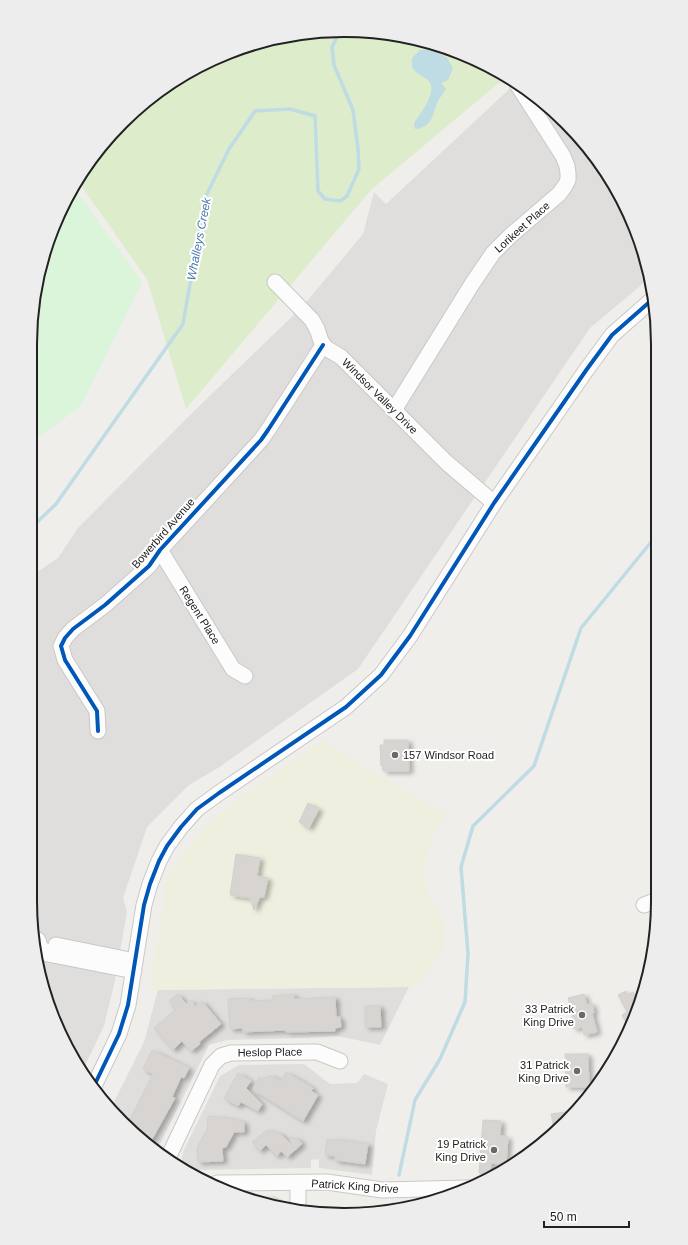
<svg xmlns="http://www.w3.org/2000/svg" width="688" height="1245" font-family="Helvetica,sans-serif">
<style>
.residential{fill:#dfdedc}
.farmland{fill:#efefdf}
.grass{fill:#ddeccb}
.park{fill:#daf5da}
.water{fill:#bfdbe3}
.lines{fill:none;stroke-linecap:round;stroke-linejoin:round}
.stream{stroke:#bfdbe3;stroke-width:3.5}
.building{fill:#d7d4d2;stroke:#d3d0cc;filter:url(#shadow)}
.minor-casing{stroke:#c9c8c7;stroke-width:17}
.minor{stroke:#fdfcfc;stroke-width:15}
.cycleway-casing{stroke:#fff;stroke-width:6}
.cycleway{stroke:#0057b8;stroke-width:4}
.poi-dot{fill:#6a6968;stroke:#fff;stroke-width:1.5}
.labels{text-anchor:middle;stroke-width:4;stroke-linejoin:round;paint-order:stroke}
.street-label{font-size:11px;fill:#222;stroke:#fff}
.poi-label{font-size:11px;fill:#222;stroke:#fff;text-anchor:end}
.water-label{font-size:12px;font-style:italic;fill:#4a7aab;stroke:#fff}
.rim{fill:none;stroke:#222;stroke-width:2}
</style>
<defs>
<filter id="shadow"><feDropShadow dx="4" dy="2.5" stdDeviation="2" flood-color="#0004"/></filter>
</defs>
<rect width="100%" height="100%" fill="#f0eeeb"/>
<g class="residential">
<polygon points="516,83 566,122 605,170 641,243 649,276 639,287 590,328 358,669 218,768 189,785 147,827 123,898 127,912 114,985 104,1026 83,1070 47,1002 30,901 30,577 58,558 78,528 189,416 303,306 363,234 374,192 386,204"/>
<polygon points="409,987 380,1045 338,1036 307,1038 227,1040 209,1045 157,1150 111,1108 144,1042 158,990"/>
<polygon points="304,1064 330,1084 357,1083 364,1074 388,1084 376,1131 372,1175 319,1168 319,1159 311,1160 311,1168 194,1170 187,1167 182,1160 183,1152 220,1076 239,1065"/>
<polygon points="275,1196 282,1199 285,1204 285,1207 263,1204 246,1197"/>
</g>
<polygon class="farmland" points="323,740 406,792 447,814 434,834 426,861 425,881 430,899 438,910 446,927 443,951 437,960 420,980 409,987 150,990 163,907 164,886 176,864 189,846 204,828 223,812 239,799"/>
<polygon class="grass" points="323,31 385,33 445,47 501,72 507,76 371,190 186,409 147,279 77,180 108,137 153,95 205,62 263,41"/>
<polygon class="park" points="73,186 142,282 80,407 31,442 31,324 41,263"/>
<path class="water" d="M433,49L447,58L453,68L448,80L441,83L446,89C443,94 439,98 437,103C433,115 431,128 415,129L414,123C420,114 439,91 428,80C426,78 422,77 420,75C417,73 415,71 412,68V58L420,50Z"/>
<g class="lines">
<g class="stream">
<polyline points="30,529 56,504 183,324 205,198 229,149 255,111 290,109 315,116 318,191 325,199 340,201 347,196 359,169 358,149 353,110 334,65 332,47 340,31"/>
<polyline points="399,1175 415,1100 440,1059 465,1002 468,954 461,867 473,826 534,766 581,628 656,536"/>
<polyline points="392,1208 393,1204"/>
</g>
</g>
<g class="building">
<polygon points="384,740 408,740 409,771 383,771 383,766 381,766 380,745 384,745"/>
<polygon points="308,803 319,809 309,828 299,822"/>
<polygon points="236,854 260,858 257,876 268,878 264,897 260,897 254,910 250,898 230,895"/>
<polygon points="626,991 628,995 633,992 639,1003 629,1028 622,1015 627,1012 618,995"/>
<polygon points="178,994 186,1004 191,1000 195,1006 202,1001 221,1024 199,1042 200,1044 191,1051 182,1041 173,1050 154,1028 176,1009 169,1001"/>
<polygon points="294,994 294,999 335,997 336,1017 340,1017 341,1027 335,1028 335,1031 286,1032 286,1030 243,1032 243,1028 230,1029 228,999 250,998 250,1001 273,1000 272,996"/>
<polygon points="584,994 587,1005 592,1003 594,1013 592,1013 597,1032 584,1035 582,1027 574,1029 571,1018 573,1017 568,998"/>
<polygon points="365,1006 380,1006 381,1027 365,1027"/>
<polygon points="152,1050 189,1068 184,1078 181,1077 172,1097 175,1098 151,1141 143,1137 128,1123 153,1074 143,1069"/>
<polygon points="565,1054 588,1054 589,1087 566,1087"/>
<polygon points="286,1072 313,1088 311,1091 318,1095 303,1121 254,1090 254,1087 259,1077 263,1079 270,1075 281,1081"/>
<polygon points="238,1073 251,1081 246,1088 262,1104 258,1111 241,1102 238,1106 224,1098"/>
<polygon points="572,1111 563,1123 555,1133 551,1114"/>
<polygon points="208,1116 230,1118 244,1122 244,1132 234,1132 226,1147 222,1148 223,1161 198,1162 197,1148 207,1129"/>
<polygon points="483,1120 501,1121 500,1136 508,1137 506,1165 491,1163 490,1174 479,1173"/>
<polygon points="267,1130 281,1134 292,1145 289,1137 298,1139 302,1144 287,1157 281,1151 277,1156 266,1145 260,1151 252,1142"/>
<polygon points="327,1139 337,1141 337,1139 368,1144 365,1164 335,1160 335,1156 325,1155"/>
</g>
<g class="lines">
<defs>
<g id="minor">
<polyline points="275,282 312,320 317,329 321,341 326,348 341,357 446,462 494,503"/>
<polyline points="394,410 472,284 493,253 511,235 559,194 565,186 568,180 568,173 567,166 563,156 517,84"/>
<polyline points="160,550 233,669 245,676"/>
<polyline points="98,731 97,711 65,660 61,646 65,638 73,629 105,605 149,566 160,550 261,440 268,430 323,345"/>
<polyline points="644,905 657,900"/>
<polyline points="38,940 40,947 48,954 134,971"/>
<polyline points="56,945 135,961"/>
<polyline points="93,1088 119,1034 128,1005 144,905 150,884 159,861 167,846 181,827 197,809 219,793 346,707 381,675 410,636 494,503 587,369 612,335 654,298"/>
<polyline points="167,1160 212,1065 221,1056 231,1053 311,1052 317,1052 340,1061"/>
<polyline points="217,1183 327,1182 382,1190 469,1188"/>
<polyline points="298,1183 298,1208"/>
</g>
</defs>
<use href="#minor" class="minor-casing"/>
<use href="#minor" class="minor"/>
<defs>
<g id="cycleway">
<polyline points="98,731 97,711 65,660 61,646 65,638 73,629 105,605 149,566 160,550 261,440 268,430 323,345"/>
<polyline points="93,1088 119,1034 128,1005 144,905 150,884 159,861 167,846 181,827 197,809 219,793 346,707 381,675 410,636 494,503 587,369 612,335 654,298"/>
</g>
</defs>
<use href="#cycleway" class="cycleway-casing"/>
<use href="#cycleway" class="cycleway"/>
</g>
<g class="poi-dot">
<circle cx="395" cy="755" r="4"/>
<circle cx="582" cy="1015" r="4"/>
<circle cx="577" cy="1071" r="4"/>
<circle cx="494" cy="1150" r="4"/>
</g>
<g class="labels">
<g class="street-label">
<text transform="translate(522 227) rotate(-42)" y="4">Lorikeet Place</text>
<text transform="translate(380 396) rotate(45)" y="4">Windsor Valley Drive</text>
<text transform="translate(163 533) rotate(-49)" y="4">Bowerbird Avenue</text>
<text transform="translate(200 615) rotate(58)" y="4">Regent Place</text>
<text transform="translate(270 1052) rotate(-1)" y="4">Heslop Place</text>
<text transform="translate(355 1186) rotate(4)" y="4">Patrick King Drive</text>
</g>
<g class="poi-label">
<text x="403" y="759" text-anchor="start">157 Windsor Road</text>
<text x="574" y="1013">33 Patrick<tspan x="574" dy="13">King Drive</tspan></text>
<text x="569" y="1069">31 Patrick<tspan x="569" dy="13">King Drive</tspan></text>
<text x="486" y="1148">19 Patrick<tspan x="486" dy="13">King Drive</tspan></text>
</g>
<g class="water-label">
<text transform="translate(199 239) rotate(-79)" y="4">Whalleys Creek</text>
</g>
</g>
<path d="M0 0H688V1245H0ZM344 37H344A307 307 0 0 1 651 344V901A307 307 0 0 1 344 1208H344A307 307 0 0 1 37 901V344A307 307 0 0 1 344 37Z" fill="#ededed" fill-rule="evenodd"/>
<path class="rim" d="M344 37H344A307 307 0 0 1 651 344V901A307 307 0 0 1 344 1208H344A307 307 0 0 1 37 901V344A307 307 0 0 1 344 37Z"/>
<path d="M544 1221v6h85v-6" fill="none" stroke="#222222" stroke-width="2"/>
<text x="550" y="1221" font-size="12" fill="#222222" stroke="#ffffff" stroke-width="3" paint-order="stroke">50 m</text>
</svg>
